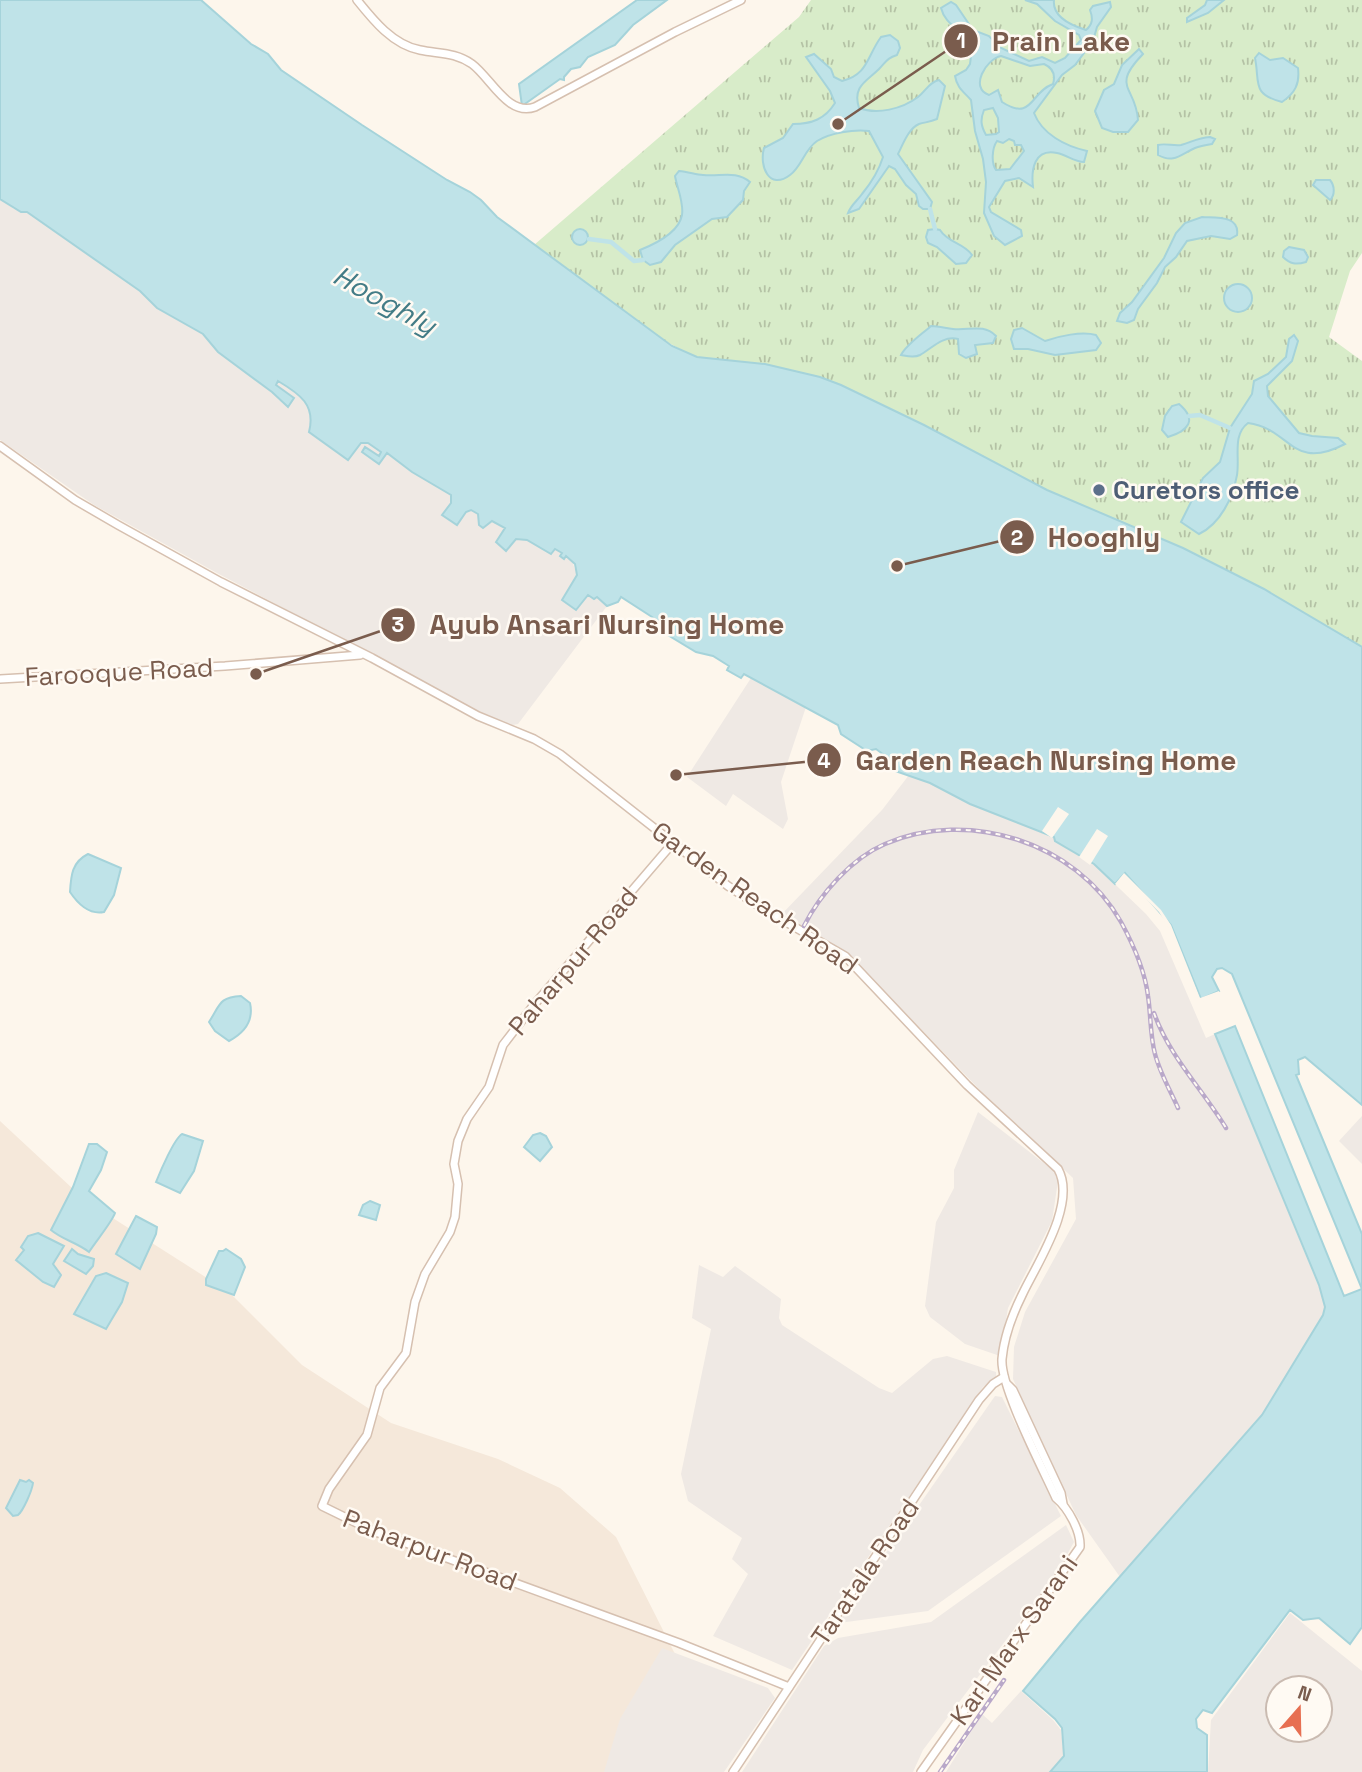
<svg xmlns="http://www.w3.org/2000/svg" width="1362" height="1772" font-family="'Space Grotesk',sans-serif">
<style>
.residential{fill:#f5e8da}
.industrial{fill:#efe9e4;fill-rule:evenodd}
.park{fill:url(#park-tufts)}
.water{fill:#bfe3e8;stroke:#a5d3da;stroke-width:2;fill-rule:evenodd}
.pier{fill:#fdf6ec}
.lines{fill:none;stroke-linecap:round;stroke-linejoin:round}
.canal{stroke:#bfe3e8;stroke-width:4.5}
.secondary-casing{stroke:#d6c0b0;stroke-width:10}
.secondary{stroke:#fff;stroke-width:7}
.rail-casing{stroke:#b9a8c9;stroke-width:4.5}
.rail{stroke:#fffaf3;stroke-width:2;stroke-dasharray:5;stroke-linecap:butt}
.service-dot{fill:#5c6f8a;stroke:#fffaf3;stroke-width:2.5}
.labels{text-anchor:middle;stroke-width:5;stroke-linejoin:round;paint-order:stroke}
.service-label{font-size:26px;font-weight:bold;fill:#4e5e75;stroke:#fffaf3;text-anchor:start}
.street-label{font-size:26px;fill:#7a5c4d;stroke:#fffaf3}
.water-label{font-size:28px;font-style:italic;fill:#437c86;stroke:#fffaf3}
.leader{fill:none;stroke:#7a5c4d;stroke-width:2.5}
.callout-dot{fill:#7a5c4d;stroke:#fffaf3;stroke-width:2.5}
.mark-label{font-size:21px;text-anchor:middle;font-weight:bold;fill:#fff}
.callout-label{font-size:28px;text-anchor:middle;font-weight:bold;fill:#7a5c4d;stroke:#fffaf3;stroke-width:5;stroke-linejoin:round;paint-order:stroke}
</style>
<defs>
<pattern id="park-tufts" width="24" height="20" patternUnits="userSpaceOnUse" patternTransform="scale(1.75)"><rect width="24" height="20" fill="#d8ecc9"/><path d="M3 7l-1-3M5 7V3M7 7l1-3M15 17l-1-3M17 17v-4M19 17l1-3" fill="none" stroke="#b4c2a5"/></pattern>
</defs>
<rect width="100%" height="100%" fill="#fdf6ec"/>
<polygon class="residential" points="0,1121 86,1201 229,1292 302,1365 391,1423 498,1459 560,1488 616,1537 675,1654 656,1772 0,1772"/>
<g class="industrial">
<polygon points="0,199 14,209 27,212 87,254 140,291 157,308 203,334 218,352 272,392 288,407 276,385 279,381 302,397 310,408 311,423 348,459 361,443 368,443 381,452 378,456 378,464 386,453 412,472 451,495 451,503 457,525 466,512 471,510 476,512 480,519 486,524 492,521 505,528 506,551 516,539 524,539 555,549 562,554 561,556 564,559 566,556 572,561 577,575 563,600 589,595 597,596 607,606 518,724 507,726 217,573 94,505 0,440"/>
<polygon points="751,678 806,707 781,782 788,819 783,829 733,794 726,806 687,777"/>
<polygon points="909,775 930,783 970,804 1055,838 1055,842 1094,864 1146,914 1160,931 1206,1038 1215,1034 1323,1297 1325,1307 1323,1315 1262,1415 1120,1577 1076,1515 1013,1379 1014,1347 1025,1312 1076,1219 1073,1178 980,1090 846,952 779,917 882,810"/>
<polygon points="978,1112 1054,1171 1058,1181 1052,1221 1008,1308 1000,1356 965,1344 930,1317 925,1306 936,1222 954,1188 954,1170"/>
<polygon points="1362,1116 1362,1164 1339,1141"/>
<polygon points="699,1265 723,1277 735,1266 781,1299 779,1318 782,1325 879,1388 892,1393 933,1359 947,1356 996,1372 996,1378 983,1387 792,1670 713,1636 748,1574 732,1559 742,1538 688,1501 681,1474 711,1329 692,1318"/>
<polygon points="995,1396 1002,1397 1061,1516 928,1611 839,1623 842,1616"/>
<polygon points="1066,1525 1074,1542 1058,1571 923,1750 913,1772 742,1772 824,1646 838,1638 931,1622"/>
<path d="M1290,1613L1362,1671V1772H1208L1211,1720ZM1278,1688H1320V1730H1278Z"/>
<polygon points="662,1648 768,1688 775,1698 724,1772 604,1772 620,1719"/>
<polygon points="1021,1691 1053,1720 1061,1730 1064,1757 1050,1772 946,1772 982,1714 992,1723"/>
</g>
<polygon class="park" points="811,0 1362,0 1362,253 1350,271 1329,337 1362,361 1362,647 1264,589 1183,548 1047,490 924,425 841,385 820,377 765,364 697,357 685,352 655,335 534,245 799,17"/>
<g class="water">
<path d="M0,0H201L251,44L268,54L281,70L362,125L447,180L470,192L481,200L497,217L672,346L697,357L765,364L820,377L841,385L924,425L1047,490L1183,548L1264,589L1362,647V1105L1305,1057L1298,1060L1299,1074L1296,1075L1362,1234V1627L1350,1644L1319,1618L1303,1620L1290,1610L1212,1713L1203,1710L1196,1719L1197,1728L1207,1735V1772H1050L1064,1756L1062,1728L1055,1719L1023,1691L1080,1622L1262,1415L1323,1315L1325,1307L1319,1285L1215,1034L1235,1026L1344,1296L1362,1289L1232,974L1222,968L1217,969L1212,977L1219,991L1201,999L1171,925L1125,873L1115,884L1094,864L1055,841L1054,837L970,804L930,783L895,771L884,755L876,749L867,751L841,734L838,725L744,674L741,678L727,670L729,666L713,656L696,652L663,632L666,626L621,597L618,602L607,606L597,597L594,599L588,595L576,610L562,600L577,575L575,564L566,556L564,559L560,556L562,553L555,549L551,554L527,540L516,539L506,551L496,542L505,528L492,521L483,528L479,525L478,514L471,510L466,512L457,525L442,515L451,503V495L412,472L387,453L379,464L362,452L365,447L379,456L381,452L368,443H361L348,460L309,432C316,405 300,394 278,381L276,385L294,398L288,407L272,392L218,352L203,334L157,308L140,291L27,212H21L0,199Z"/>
<polygon points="637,0 667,0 633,25 615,45 588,57 580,67 571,69 564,77 564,80 560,79 522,106 519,84"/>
<path d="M1025,0H1054C1052,17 1073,26 1086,30C1093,24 1093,18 1090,10L1093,6L1110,2L1111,7L1097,27L1093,41L1075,65L1062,75L1034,113C1042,134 1065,146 1087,151L1084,162C1074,162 1067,155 1057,153C1034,148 1031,170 1033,187L1019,178L1005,181L989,207L991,212L1021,230L1022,236L1005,245L994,236L984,213L986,182L983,159L975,131L971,100C964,92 957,88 955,76L966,70L970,64C976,29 947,32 941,8L951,2L956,5L973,30L989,36L999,47L1029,61L1042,57L1055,63L1065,58L1081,40L1079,35L1055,21L1037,4ZM1001,56L1030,66L1044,64C1053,68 1056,74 1053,84C1030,92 1033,122 1002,102L998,90L989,95C969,88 986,59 1001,56ZM993,108L998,118L999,132L996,134L986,135C981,126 980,120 984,110ZM1009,139L1014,141L1015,145H1021L1024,151L1010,169L996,170C991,163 992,148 997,141L1003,143Z"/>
<polygon points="1207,0 1224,0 1208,13 1187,22 1187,18 1205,5"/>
<path d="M890,35L898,41L900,48L897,55C887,58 886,62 879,69C867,81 852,86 859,108C877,115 902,109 918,97C926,91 929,82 939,80L945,86L937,119C930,122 926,122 919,124C909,128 903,144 898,154L932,202L930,209H923L919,206L916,194L906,185L895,169L889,166L859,209L848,213C851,205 857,201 862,194C871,183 879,170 883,157L869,131C854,129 830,133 817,141C804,150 802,166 790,175C769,191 759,166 764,148L783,138L793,124C812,124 825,119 835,103L830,91L806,57L814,54L831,69L834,77L842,81C868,75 867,56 881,37Z"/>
<path d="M1139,49L1143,54C1110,88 1136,86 1138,120L1128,132H1113L1102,128L1095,111L1104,90L1114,84L1122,65Z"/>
<path d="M1259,53L1270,60L1283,58L1298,68C1300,84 1295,93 1282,102C1251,94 1260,82 1255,58Z"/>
<path d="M1210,137L1215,139L1212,144C1206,145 1200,146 1195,148C1181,154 1174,164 1158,155V145C1165,143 1173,146 1181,145C1192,142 1197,138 1210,137Z"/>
<path d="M679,171C688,172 695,174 703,175C720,177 736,170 750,182L744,191L743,200L727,217L712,219L675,245L661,262L650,265L643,260L640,250C655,244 679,232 682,215C684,202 677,188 675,176Z"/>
<path d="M1316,180H1330C1335,186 1335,195 1330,200L1313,185Z"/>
<path d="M1202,217C1215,218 1240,215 1237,235L1230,239L1211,236L1187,241L1176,257L1165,267L1157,283L1138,309L1134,320L1127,323L1117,321L1120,313L1132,302L1164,258L1176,233L1185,223Z"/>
<path d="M935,229L940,230C948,243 964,243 972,255L966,263L956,264L937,247L928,243L926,237L928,230Z"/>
<circle cx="580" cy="237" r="8"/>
<path d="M1289,247L1304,250L1308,257L1306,262C1296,265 1290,264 1283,257L1284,251Z"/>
<circle cx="1238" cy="298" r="14"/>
<path d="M931,326C939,326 945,328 953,329C969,331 983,323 996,336L993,343L975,345L977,354L966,358L959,354L958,339C943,335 931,349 920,355C914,358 907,356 901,355C906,345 922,334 931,326Z"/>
<path d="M1022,328L1045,341C1059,336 1082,331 1096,335L1101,343L1096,350L1055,355L1028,349H1014L1011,339L1014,330Z"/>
<path d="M1294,335L1298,341L1292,361L1267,386L1268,396L1299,433L1312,436L1338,438L1345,444C1291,472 1292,429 1248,423C1232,435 1240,457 1237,475C1233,498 1220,524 1199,534L1181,522L1203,478L1220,462L1230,428L1252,394L1254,381L1268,374L1286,357L1289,339Z"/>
<path d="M1179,404C1198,420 1188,431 1168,437L1162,430L1165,416L1172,406Z"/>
<path d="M88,854L121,868L114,895L104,912C89,915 78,904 70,892C71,875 72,862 88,854Z"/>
<path d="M241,996L250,1003C254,1021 244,1033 229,1041L215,1031L209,1022C220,1005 219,997 241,996Z"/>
<polygon points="540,1133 546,1136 552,1147 540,1161 524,1147 533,1135"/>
<path d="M182,1134L203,1141L194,1171L180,1193L156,1182C160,1172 174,1139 182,1134Z"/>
<path d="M89,1144H97L107,1152L101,1170L89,1191L115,1213C112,1222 96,1241 89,1252C76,1242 63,1240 51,1230L73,1187Z"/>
<polygon points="370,1201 380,1205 376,1220 359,1215 363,1205"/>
<polygon points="136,1216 157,1227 156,1234 140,1269 116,1254"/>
<polygon points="38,1233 64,1246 53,1264 61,1275 54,1287 43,1282 16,1260 24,1250 21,1247 28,1236"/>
<polygon points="72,1249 78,1254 94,1259 93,1266 86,1274 64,1261"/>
<polygon points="226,1249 241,1259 245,1267 234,1295 206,1285 206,1279 219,1251 223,1251"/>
<polygon points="106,1273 128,1283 122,1302 106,1329 74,1314 96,1276"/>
<path d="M20,1480L26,1482L29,1480L33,1483C32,1491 23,1511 18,1515L13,1516L6,1508Z"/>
</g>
<g class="pier">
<polygon points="1058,807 1069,814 1052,838 1042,831"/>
<polygon points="1097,829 1108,836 1090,865 1079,857"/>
<polygon points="1124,873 1161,910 1171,925 1200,998 1219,991 1220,994 1202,1002 1198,1001 1168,927 1159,912 1125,878 1118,886 1115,884"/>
</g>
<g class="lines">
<g class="canal">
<polyline points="930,209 935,229"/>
<polyline points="589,239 611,242 634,261 643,260"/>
<polyline points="1189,416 1200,415 1230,428"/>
</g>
<defs>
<g id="secondary">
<path d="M357,0C373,20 393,45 420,50C439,54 455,52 472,64C491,78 508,117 535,107L675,32L741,0"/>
<path d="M0,446L75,500L118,525L221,582L372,658L478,716L534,739L560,754L728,886L765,910L845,956L967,1085L1058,1169C1077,1203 1038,1262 1023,1293C1013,1313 1004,1337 1002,1359C1000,1387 1043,1469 1056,1498C1068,1508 1081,1531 1080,1547L921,1772"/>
<polyline points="0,679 225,666 360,655"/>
<polyline points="672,844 533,1006 503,1045 489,1087 467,1119 458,1141 454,1164 458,1184 455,1217 450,1232 425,1274 415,1302 406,1353 380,1388 367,1435 329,1489 322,1506 373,1531 679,1643 789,1687"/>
<polyline points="1008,1385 1013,1390 1061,1493 1063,1504"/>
<polyline points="733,1772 979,1400 993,1384 1004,1377"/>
</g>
</defs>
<use href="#secondary" class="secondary-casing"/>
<use href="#secondary" class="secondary"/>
<defs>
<g id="rail">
<path d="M804,926C820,894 852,858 885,844C968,808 1076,842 1121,922C1133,944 1145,971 1148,996C1151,1016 1150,1035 1155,1054C1160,1073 1170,1090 1178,1108"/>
<path d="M1154,1013C1169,1056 1203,1090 1226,1128"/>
<polyline points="940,1772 1004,1680"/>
</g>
</defs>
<use href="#rail" class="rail-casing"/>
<use href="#rail" class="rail"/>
</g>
<circle class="service-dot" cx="1099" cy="490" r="7"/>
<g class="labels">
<g class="service-label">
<text x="1113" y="499">Curetors office</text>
</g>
<g class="street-label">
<text transform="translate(119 672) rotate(-3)" y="9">Farooque Road</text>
<text transform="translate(755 898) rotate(35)" y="9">Garden Reach Road</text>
<text transform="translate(573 961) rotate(-50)" y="9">Paharpur Road</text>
<text transform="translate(430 1550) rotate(21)" y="9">Paharpur Road</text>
<text transform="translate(865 1572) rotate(-56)" y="9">Taratala Road</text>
<text transform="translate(1014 1640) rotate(-55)" y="9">Karl Marx Sarani</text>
</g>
<g class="water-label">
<text transform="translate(385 300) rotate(29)" y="10">Hooghly</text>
</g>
</g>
<path class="leader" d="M838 124L961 41M897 566L1017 537M256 674L398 625M676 775L824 760"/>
<g class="callout-dot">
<circle cx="838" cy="124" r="7"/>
<circle cx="897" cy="566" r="7"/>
<circle cx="256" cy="674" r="7"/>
<circle cx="676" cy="775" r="7"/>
<circle cx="961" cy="41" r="18"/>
<circle cx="1017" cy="537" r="18"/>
<circle cx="398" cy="625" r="18"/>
<circle cx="824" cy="760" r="18"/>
</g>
<g class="mark-label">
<text x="961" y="48">1</text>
<text x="1017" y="545">2</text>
<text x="398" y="632">3</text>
<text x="824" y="768">4</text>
</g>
<g class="callout-label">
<text x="1061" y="51">Prain Lake</text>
<text x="1104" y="547">Hooghly</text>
<text x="607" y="634">Ayub Ansari Nursing Home</text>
<text x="1046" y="770">Garden Reach Nursing Home</text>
</g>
<g transform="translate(1299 1709) rotate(20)"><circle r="33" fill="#fffaf3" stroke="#cabbb1" stroke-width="2"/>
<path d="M0-5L12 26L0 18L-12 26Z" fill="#e76f51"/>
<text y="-10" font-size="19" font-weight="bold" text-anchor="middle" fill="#7a5c4d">N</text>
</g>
</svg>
